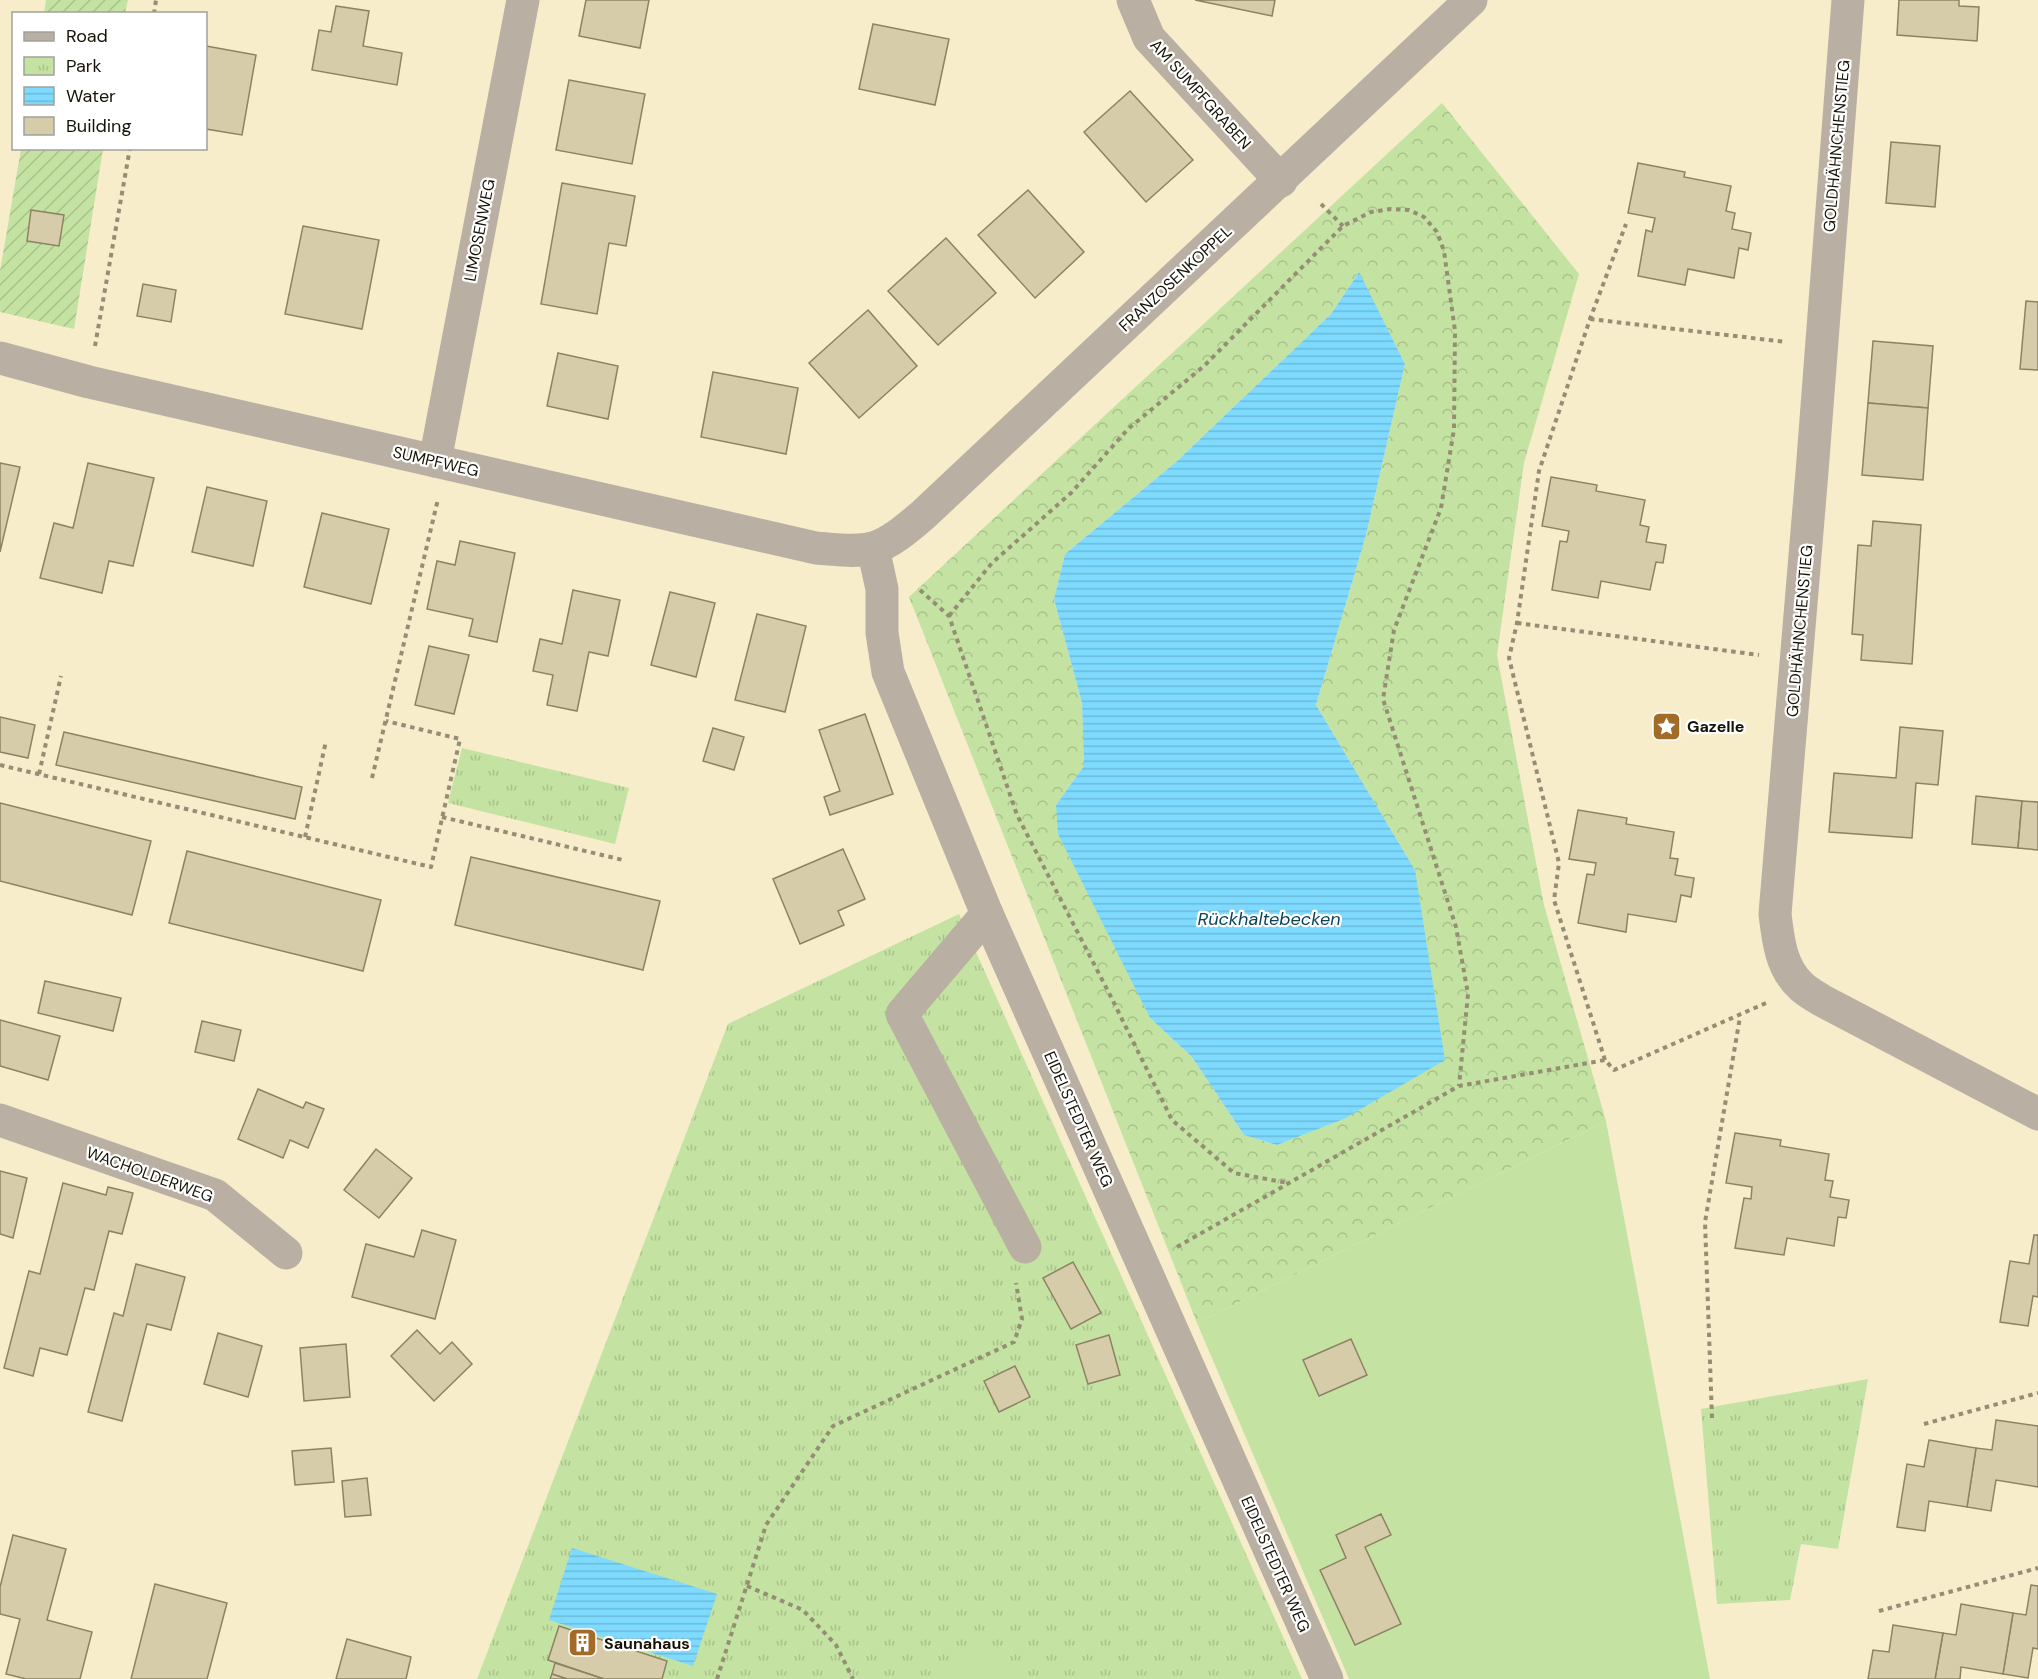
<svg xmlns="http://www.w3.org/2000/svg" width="2038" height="1679" font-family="'DM Sans',sans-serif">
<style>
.forest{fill:url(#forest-crowns);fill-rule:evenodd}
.park{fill:url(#park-tufts)}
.garden{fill:url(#garden-furrows)}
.pitch{fill:#c4e3a2}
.water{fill:url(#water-rules)}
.building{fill:#d7ccaa;stroke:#8d8363;stroke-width:1.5}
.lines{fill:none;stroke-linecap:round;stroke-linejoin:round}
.path{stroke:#958d74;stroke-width:4;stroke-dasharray:4.5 4.5;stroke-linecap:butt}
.minor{stroke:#baafa3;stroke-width:33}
.labels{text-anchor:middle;stroke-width:4.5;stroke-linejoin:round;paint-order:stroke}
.street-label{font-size:16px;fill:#161306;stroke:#fff}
.poi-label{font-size:16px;font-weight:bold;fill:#161306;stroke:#fff;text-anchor:start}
.water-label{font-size:18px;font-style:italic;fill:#0c4457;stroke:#fff}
</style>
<defs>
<pattern id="forest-crowns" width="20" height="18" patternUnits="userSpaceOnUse" patternTransform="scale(1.5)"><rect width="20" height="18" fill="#c4e3a2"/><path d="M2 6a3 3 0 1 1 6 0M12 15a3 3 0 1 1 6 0" fill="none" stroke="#a8c28a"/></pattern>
<pattern id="park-tufts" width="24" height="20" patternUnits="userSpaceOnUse" patternTransform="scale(1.5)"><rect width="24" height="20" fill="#c4e3a2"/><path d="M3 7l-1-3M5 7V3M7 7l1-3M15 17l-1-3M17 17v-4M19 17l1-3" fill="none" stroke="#a8c28a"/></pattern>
<pattern id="garden-furrows" width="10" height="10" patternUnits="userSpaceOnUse" patternTransform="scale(1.5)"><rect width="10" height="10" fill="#c4e3a2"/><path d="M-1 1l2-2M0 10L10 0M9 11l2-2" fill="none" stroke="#a8c28a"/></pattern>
<pattern id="water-rules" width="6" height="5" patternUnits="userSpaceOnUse" patternTransform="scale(1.5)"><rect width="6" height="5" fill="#7edaff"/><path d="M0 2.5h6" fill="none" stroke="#6cbad9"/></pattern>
</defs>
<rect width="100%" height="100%" fill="#f8edca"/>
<path class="forest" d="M1442,103L1579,274L1524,463L1497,655L1544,905L1606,1121L1197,1323L909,597ZM1358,273L1405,364L1366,535L1316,705L1415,870L1344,1119L1277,1145L1244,1135L1192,1057L1150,1018L1056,805L1084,766L1082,703L1054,599L1065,554L1176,462L1331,314Z"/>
<g class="park">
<polygon points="462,748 629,788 615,844 448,803"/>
<polygon points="959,914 1302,1679 477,1679 728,1024"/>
<polygon points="1868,1379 1838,1549 1801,1544 1790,1600 1717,1604 1701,1409"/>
</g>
<g class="garden">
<polygon points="46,0 128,0 125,13 44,13"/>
<polygon points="21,149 103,149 74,329 0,312 0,271"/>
</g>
<g class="pitch">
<polygon points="1606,1121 1710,1679 1349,1679 1197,1323"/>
<polygon points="1780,1515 1782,1591 1726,1594 1724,1518"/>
<polygon points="969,1646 1017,1679 946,1679"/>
</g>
<g class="water">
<polygon points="1359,272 1405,364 1366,535 1316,705 1415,870 1445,1060 1344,1119 1277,1145 1244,1135 1192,1057 1150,1018 1058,834 1056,805 1084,766 1082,703 1054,599 1065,554 1176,462 1331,314"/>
<polygon points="572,1548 717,1594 693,1666 549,1620"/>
</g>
<g class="building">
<polygon points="586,0 649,0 640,48 579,36"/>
<polygon points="1195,0 1275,0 1272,16"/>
<polygon points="1899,0 1959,0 1959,6 1979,7 1977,41 1897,35"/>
<polygon points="336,6 369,11 363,46 402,53 397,85 312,70 319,30 331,32"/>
<polygon points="873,24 949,39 935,105 859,89"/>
<polygon points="206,46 256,55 242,135 206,129"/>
<polygon points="569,80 645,94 632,164 556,150"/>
<polygon points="1130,91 1193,160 1146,202 1084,132"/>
<polygon points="1891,142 1940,146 1935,207 1886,203"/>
<polygon points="1638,163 1685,172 1684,177 1731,186 1726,211 1735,213 1732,229 1751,233 1748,250 1739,248 1734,278 1688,269 1685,285 1638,276 1646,230 1652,232 1655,218 1628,213"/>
<polygon points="562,183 635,196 626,246 609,243 597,314 541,304"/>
<polygon points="1028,190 1084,252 1035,298 978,235"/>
<polygon points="31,210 64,215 59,246 27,241"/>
<polygon points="303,226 379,240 362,329 285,314"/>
<polygon points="946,238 996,293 938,345 888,291"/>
<polygon points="143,284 176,290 171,322 137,316"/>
<polygon points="2026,301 2038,302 2038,370 2020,369"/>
<polygon points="868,310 917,366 859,418 809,363"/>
<polygon points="1873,341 1933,346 1928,408 1868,403"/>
<polygon points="558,353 618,366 608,419 547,406"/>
<polygon points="713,372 798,388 786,454 701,437"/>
<polygon points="1868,403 1928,408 1923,480 1862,475"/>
<polygon points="0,463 20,467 0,552"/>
<polygon points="88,463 154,478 133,566 109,561 102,593 40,578 54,523 73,528"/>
<polygon points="1551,477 1597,485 1596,491 1645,500 1640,525 1649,527 1646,542 1666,545 1663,563 1656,562 1650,590 1601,581 1598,598 1552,590 1560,541 1567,542 1569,531 1542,526"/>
<polygon points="207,487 267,501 253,566 192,552"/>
<polygon points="322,513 389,529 371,604 304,587"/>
<polygon points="1873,521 1921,525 1912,664 1861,660 1863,635 1852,634 1858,545 1871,546"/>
<polygon points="460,541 515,553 497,642 469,636 473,619 427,609 437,561 455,565"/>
<polygon points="573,590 620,600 608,656 589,652 577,711 547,705 553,675 533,671 540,639 562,644"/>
<polygon points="670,592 715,603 696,677 651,665"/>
<polygon points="757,614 806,626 785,712 735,700"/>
<polygon points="429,646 469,655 454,714 415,705"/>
<polygon points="865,714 893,794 830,815 824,797 840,791 819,730"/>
<polygon points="0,717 35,725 28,758 0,752"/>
<polygon points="1900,727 1943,731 1938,785 1916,783 1912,838 1829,832 1834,773 1896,778"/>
<polygon points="713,728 744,737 734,770 703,761"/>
<polygon points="64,732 302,787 295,819 56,765"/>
<polygon points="1976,796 2022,801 2018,848 1972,844"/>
<polygon points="2022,801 2038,802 2038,850 2018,848"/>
<polygon points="0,803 151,841 132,915 0,881"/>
<polygon points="1578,810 1627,818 1626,824 1674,832 1670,858 1678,859 1675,875 1694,878 1691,897 1681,895 1676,922 1628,914 1626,932 1578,923 1587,874 1594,875 1596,863 1569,859"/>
<polygon points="843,849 865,899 838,911 844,925 800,944 773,879"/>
<polygon points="187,851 381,900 363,971 169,923"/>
<polygon points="471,857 660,901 643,970 455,925"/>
<polygon points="45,981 121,998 113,1031 38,1013"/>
<polygon points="0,1020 60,1036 48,1080 0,1066"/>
<polygon points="202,1021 241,1030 234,1061 195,1052"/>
<polygon points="258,1089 303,1108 306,1102 324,1109 308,1148 290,1140 283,1158 238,1139"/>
<polygon points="1735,1133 1781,1140 1780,1146 1829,1154 1825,1180 1833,1181 1830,1197 1849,1200 1846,1218 1838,1217 1834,1246 1787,1238 1784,1255 1735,1248 1744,1198 1751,1199 1752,1187 1726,1183"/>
<polygon points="376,1149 412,1178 379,1218 344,1190"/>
<polygon points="0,1171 27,1178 13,1238 0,1234"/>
<polygon points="63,1183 106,1195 108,1187 133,1193 122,1234 109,1231 94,1290 85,1288 67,1355 40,1348 33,1376 4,1368 29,1271 40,1274"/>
<polygon points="422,1230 456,1240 435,1319 352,1297 366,1244 414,1257"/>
<polygon points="2034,1235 2038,1235 2038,1297 2033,1296 2028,1326 2000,1322 2010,1261 2029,1264"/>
<polygon points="1073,1262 1101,1313 1071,1329 1043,1278"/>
<polygon points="136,1264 185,1277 171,1330 147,1324 122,1421 88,1412 114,1313 123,1316"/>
<polygon points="417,1330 440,1354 452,1342 472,1364 434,1401 391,1356"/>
<polygon points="218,1333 262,1346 248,1397 204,1384"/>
<polygon points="1109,1335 1120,1375 1088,1384 1076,1345"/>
<polygon points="1351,1339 1367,1375 1319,1396 1303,1360"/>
<polygon points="346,1344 350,1397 304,1401 300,1348"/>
<polygon points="1015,1366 1030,1397 999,1412 984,1381"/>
<polygon points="1996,1420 2038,1426 2038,1487 1996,1480 1991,1511 1967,1507 1976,1448 1992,1450"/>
<polygon points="1929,1440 1976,1448 1967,1507 1929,1501 1925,1531 1897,1527 1907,1464 1924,1467"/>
<polygon points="331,1448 334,1482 295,1485 292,1451"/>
<polygon points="367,1478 371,1515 345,1517 342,1481"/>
<polygon points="1381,1514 1391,1535 1365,1547 1401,1624 1355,1645 1320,1570 1346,1558 1336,1535"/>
<polygon points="13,1535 66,1549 47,1620 92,1632 80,1679 26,1679 6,1674 20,1619 0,1614 0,1587"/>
<polygon points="155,1584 227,1603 207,1679 131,1679"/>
<polygon points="2031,1585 2038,1586 2038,1649 2033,1648 2028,1678 2003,1674 2013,1613 2026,1615"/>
<polygon points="1961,1604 2013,1613 2003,1674 1961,1667 1960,1679 1935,1679 1943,1633 1956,1635"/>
<polygon points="1893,1625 1943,1633 1935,1679 1868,1679 1873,1650 1889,1652"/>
<polygon points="559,1626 667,1661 662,1679 604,1679 548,1660"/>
<polygon points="347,1639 411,1657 406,1679 336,1679"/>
<polygon points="555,1663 604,1679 567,1679 552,1674"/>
<polygon points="552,1674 567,1679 550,1679"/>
</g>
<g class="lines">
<g class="path">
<polyline points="154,14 156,0"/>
<polyline points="1321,204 1343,226"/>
<polyline points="1590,319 1786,342"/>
<polyline points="95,346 130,148"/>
<polyline points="920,590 949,616 1017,815 1110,995 1172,1120 1234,1173 1288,1183"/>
<polyline points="949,616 992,563 1071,493 1128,429 1204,366 1343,226 1371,212 1391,209 1409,210 1424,217 1437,232 1444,251 1455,331 1454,429 1441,508 1394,630 1383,699 1456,927 1468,994 1459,1086"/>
<polyline points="1517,623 1759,655"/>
<polyline points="0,765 431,867 460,739 386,721"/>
<polyline points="39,774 61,676"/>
<polyline points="372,778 438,499"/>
<polyline points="442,817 623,860"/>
<polyline points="305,837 326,741"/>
<polyline points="1605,1060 1554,900 1559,863 1509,658 1517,623 1539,471 1590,319 1626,224"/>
<polyline points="1177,1247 1459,1086 1605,1060 1614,1070 1766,1003"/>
<polyline points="1712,1418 1705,1222 1740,1017"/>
<polyline points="1924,1424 2038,1393"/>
<polyline points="747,1586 803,1610 836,1645 853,1679"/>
<polyline points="1879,1611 2038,1568"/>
<polyline points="717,1679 766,1525 833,1426 1014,1342 1022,1319 1016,1283"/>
</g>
<g class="minor">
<polyline points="1133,0 1149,38 1281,181"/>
<path d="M1848,0L1812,472L1775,914C1778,940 1781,968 1801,986C1807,992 1815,996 1821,1000L2038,1114"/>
<path d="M0,358L89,382L816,548C834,549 855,553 873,548C891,543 910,526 924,514L1471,0"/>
<polyline points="435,461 523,0"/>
<polyline points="873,548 882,589 882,633 888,672 987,914 1327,1679"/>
<polyline points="987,914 902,1014 1025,1247"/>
<polyline points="0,1120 215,1195 286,1253"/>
</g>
</g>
<defs>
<symbol id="sight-square" viewBox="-11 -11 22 22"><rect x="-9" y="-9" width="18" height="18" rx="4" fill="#a36b28" stroke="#fff"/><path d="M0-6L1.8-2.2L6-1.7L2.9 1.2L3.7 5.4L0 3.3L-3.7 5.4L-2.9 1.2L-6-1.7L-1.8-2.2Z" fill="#fff"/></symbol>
<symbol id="building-square" viewBox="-11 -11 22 22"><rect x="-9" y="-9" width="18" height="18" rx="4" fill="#a36b28" stroke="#fff"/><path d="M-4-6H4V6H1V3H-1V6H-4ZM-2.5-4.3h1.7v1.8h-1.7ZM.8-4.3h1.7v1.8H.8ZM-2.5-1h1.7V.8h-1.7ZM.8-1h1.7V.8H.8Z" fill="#fff"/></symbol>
</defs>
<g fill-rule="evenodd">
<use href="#sight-square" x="1650" y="710" width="33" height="33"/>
<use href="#building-square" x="566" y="1626" width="33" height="33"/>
</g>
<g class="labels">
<g class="street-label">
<text transform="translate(1201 94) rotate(48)" y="6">AM SUMPFGRABEN</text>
<text transform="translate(1836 146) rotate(-85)" y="6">GOLDHÄHNCHENSTIEG</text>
<text transform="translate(479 230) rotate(-79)" y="6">LIMOSENWEG</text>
<text transform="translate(1175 278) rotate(-43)" y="6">FRANZOSENKOPPEL</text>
<text transform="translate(436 461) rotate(13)" y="6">SUMPFWEG</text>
<text transform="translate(1799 631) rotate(-85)" y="6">GOLDHÄHNCHENSTIEG</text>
<text transform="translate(1079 1119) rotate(66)" y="6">EIDELSTEDTER WEG</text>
<text transform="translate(150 1174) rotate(20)" y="6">WACHOLDERWEG</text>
<text transform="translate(1276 1564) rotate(66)" y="6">EIDELSTEDTER WEG</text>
</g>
<g class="poi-label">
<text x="1687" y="732">Gazelle</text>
<text x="604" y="1649">Saunahaus</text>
</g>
<g class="water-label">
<text x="1269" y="925">Rückhaltebecken</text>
</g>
</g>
<rect x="12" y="12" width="195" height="138" fill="#ffffff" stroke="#a2a19b" stroke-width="1.5"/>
<rect x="24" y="32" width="30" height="9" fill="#baafa3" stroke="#a2a19b" stroke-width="1.5"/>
<text x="66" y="42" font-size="18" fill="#161306">Road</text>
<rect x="24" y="57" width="30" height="18" fill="url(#park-tufts)" stroke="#a2a19b" stroke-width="1.5"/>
<text x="66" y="72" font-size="18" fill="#161306">Park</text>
<rect x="24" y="87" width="30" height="18" fill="url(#water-rules)" stroke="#a2a19b" stroke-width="1.5"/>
<text x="66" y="102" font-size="18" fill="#161306">Water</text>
<rect x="24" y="117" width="30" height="18" fill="#d7ccaa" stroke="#a2a19b" stroke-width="1.5"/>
<text x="66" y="132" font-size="18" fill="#161306">Building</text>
</svg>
